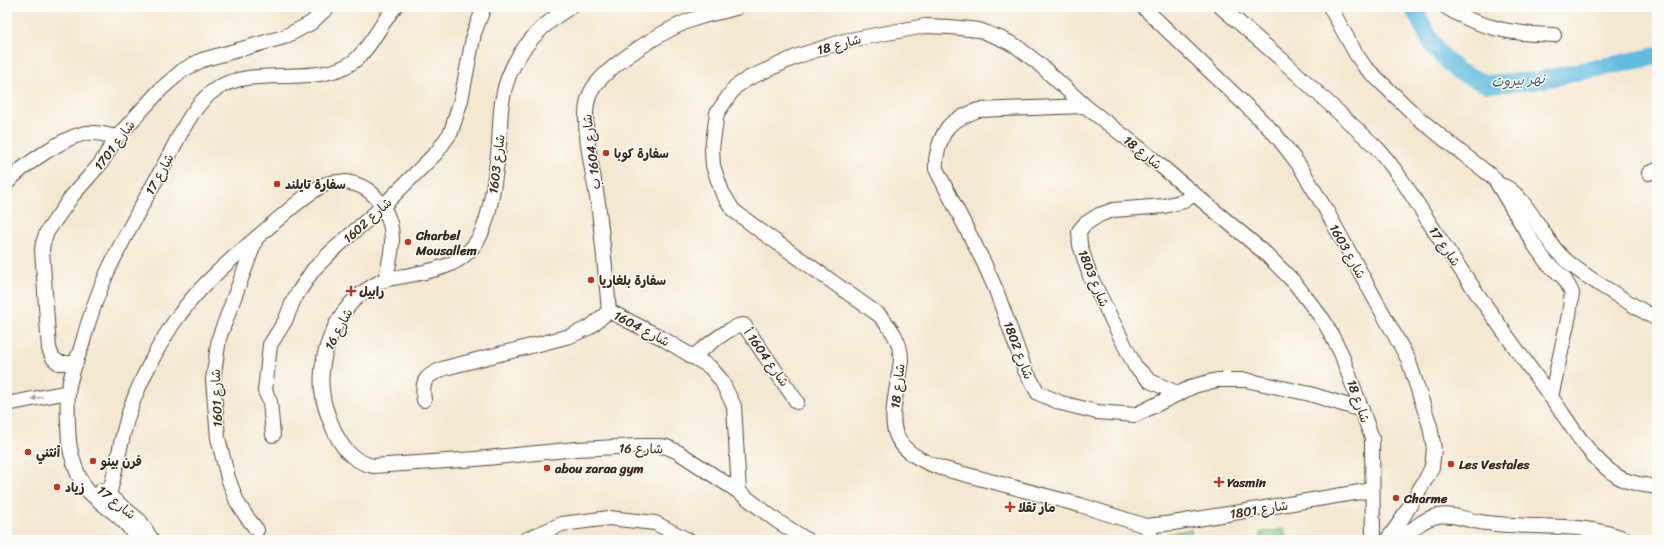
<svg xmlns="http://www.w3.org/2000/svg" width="1664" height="547" font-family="Sriracha,'Playpen Sans Arabic',sans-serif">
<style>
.green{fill:#8ed792;stroke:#648058}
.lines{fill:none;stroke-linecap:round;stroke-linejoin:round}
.river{stroke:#63bce0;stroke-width:18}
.minor-casing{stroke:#574639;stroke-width:16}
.minor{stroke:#fff;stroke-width:14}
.oneway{fill:#a79f9a}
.poi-dot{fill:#c8321e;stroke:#fdfcf7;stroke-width:1.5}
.labels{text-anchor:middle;stroke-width:3;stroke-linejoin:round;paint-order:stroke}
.street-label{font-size:13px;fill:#3b2a1e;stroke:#fdfcf7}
.poi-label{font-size:13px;font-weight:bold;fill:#3b2a1e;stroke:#fdfcf7;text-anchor:start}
.water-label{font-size:14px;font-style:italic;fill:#495d62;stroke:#fdfcf7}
</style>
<rect width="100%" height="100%" fill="#fdfcf7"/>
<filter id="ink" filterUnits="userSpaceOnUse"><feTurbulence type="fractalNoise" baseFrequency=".025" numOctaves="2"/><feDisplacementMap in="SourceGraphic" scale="8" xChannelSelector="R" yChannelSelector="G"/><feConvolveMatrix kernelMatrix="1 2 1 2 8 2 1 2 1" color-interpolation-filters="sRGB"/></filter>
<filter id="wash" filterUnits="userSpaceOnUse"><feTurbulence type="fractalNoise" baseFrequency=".012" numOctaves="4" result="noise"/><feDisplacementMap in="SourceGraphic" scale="16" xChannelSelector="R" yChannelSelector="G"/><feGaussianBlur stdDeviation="0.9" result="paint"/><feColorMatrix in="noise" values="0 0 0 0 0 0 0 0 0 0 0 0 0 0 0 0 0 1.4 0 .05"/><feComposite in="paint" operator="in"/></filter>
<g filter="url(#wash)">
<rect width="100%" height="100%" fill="#f4e8d1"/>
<g class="green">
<polygon points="1191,529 1192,540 1164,540 1167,534"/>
<polygon points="1284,529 1286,540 1261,540 1260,533"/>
</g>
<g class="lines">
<polyline class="river" points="1413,7 1435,49 1457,71 1487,84 1534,81 1657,56"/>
</g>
</g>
<g filter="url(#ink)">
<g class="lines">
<defs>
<g id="minor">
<path d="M570,7C535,29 508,60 502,102C500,116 500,130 499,144C498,157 496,170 494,183C491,201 488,221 479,238C462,267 435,270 405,276C398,277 390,278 384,280C373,285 360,294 352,302C330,325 317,366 323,397C324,406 328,415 331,423C339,444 350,461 373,466L476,459L577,449L637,446H659L667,447L678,452L739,492L777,521L807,540"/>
<polyline points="1143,7 1256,115 1275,134 1286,148 1299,165 1326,210 1408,359 1430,426 1434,449 1432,467 1427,477 1400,522 1387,540"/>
<path d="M1221,7L1281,59L1376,147C1401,174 1419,208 1440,239C1476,293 1513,345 1551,397C1570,423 1587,455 1614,474C1626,483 1643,485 1657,487"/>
<polyline points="1330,7 1356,54 1365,67 1416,116 1449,143 1494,178 1535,246 1547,263 1564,278 1569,287 1572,293 1569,315 1551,397"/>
<path d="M1446,7C1480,29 1515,34 1554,35"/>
<path d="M1085,106L978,110C968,114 955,119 948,127C940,138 935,156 936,169L984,263L996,290L1025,370L1038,393L1061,403L1097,412L1135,415L1194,386L1217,380H1246L1310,394L1362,410"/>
<polyline points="1649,173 1657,170"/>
<path d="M7,183C22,166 65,136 87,133C97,132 107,135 117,137"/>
<path d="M1501,185C1521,189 1542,234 1556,250C1567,264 1584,274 1599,284C1618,296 1637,308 1657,319"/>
<polyline points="256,239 219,338 213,380 218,438 228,478 237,502 246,516 257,530"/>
<path d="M609,311C606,277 603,244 599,211C596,182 578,119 590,94C601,68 667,28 694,19C707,14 722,12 736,8"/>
<polyline points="609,311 660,337 710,367 721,380 734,406 739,492"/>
<path d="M692,357C702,350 734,323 744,325L797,402"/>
<polyline points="76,363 59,363 53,358 49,349 42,250 43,243 47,232 72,196 101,163 117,137 161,89 183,70 202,60 284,37 311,23 328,7"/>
<polyline points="1179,394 1150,381 1135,366 1090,276 1080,245 1079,231 1085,224 1099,215 1113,210 1164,206 1184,201 1194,194"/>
<path d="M424,400C421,379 426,376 445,368L570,336L590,327L609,311"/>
<polyline points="7,404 68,392"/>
<polyline points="273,435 270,402 265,391 270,345 285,321 294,299 313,270 331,252 383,206 437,152 451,132 461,100 474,33 484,7"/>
<polyline points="102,490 140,521 152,540"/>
<path d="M1372,490L1173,523L1146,526L1080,505L941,468C876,446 894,415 901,360C901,341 891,328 879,315L758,229L733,210L722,192L713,166L712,149L717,113L735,87L749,78L798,56L844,41L925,26L950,27L979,30L1000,38L1016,46L1038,63L1085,106L1137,146L1265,253L1294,282L1324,321L1341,353L1372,438L1373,540"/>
<path d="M108,508V498C116,472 120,443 128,416C137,386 161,339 180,314C206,278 244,249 277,220C291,209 310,190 326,184C344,178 366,184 378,200C398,225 393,251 385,280"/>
<polyline points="1146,526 1153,540"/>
<path d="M136,540C129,519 103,507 88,491C79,480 73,462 70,448C68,437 67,405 68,393C69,378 76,362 81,348C88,322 96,297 107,273C124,236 144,202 163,167C177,142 191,105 216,89C254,64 316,88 353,62C370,49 381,23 395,7"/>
<polyline points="525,540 562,524 609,518 655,523 688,540"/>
<path d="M1400,540C1411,531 1423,518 1438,516C1452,513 1466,520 1480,522C1525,530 1586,520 1627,540"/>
</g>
</defs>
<use href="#minor" class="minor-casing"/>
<use href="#minor" class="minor"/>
</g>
<defs><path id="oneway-solid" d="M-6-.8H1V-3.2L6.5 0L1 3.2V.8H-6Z"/></defs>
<use class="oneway" href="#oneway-solid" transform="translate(37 398) rotate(169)"/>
</g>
<g class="poi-dot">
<circle cx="606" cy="153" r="4"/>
<circle cx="277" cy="184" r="4"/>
<circle cx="408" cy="242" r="4"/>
<circle cx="591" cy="280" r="4"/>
<path d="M349 285h4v4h4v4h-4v4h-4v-4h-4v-4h4z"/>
<circle cx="28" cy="452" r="4"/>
<circle cx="93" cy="461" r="4"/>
<circle cx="1451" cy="464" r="4"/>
<circle cx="547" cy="468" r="4"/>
<path d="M1217 476h4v4h4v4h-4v4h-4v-4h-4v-4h4z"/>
<circle cx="57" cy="487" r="4"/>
<circle cx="1396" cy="498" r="4"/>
<path d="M1008 501h4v4h4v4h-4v4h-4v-4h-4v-4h4z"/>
</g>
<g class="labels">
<g class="street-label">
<text transform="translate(839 44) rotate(-15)" y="5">شارع 18</text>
<text transform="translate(114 145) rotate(-53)" y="5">شارع 1701</text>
<text transform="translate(591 152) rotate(-97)" y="5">شارع 1604 ب</text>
<text transform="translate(1143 152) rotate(39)" y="5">شارع 18</text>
<text transform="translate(496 164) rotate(-83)" y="5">شارع 1603</text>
<text transform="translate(159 174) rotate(-61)" y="5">شارع 17</text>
<text transform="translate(367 220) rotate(-42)" y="5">شارع 1602</text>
<text transform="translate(1445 246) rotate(56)" y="5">شارع 17</text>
<text transform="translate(1348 251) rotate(61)" y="5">شارع 1603</text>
<text transform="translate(1094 278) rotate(68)" y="5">شارع 1803</text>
<text transform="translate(642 328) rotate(28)" y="5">شارع 1604</text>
<text transform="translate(338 329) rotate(-62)" y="5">شارع 16</text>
<text transform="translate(1019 350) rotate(69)" y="5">شارع 1802</text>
<text transform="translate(767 357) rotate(55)" y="5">شارع 1604 أ</text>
<text transform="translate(897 386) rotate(-83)" y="5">شارع 18</text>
<text transform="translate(216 398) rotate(-92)" y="5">شارع 1601</text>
<text transform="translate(1359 401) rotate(71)" y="5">شارع 18</text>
<text transform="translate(641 448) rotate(1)" y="5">شارع 16</text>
<text transform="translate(117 502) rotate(39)" y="5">شارع 17</text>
<text transform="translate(1259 509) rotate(-9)" y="5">شارع 1801</text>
</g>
<g class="poi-label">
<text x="614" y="158">سفارة كوبا</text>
<text x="285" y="189">سفارة تايلند</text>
<text x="416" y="240">Charbel<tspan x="416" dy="15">Mousallem</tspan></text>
<text x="599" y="285">سفارة بلغاريا</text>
<text x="359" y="296">رابيل</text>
<text x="36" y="457">أنثني</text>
<text x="101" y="466">فرن بينو</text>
<text x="1459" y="469">Les Vestales</text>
<text x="555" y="473">abou zaraa gym</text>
<text x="1227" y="487">Yasmin</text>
<text x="65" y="492">زياد</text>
<text x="1404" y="503">Charme</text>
<text x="1018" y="512">مار تقلا</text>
</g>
<g class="water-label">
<text transform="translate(1518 80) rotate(-4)" y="5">نهر بيروت</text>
</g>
</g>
<rect width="1664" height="547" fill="none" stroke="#fdfcf7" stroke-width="24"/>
</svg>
